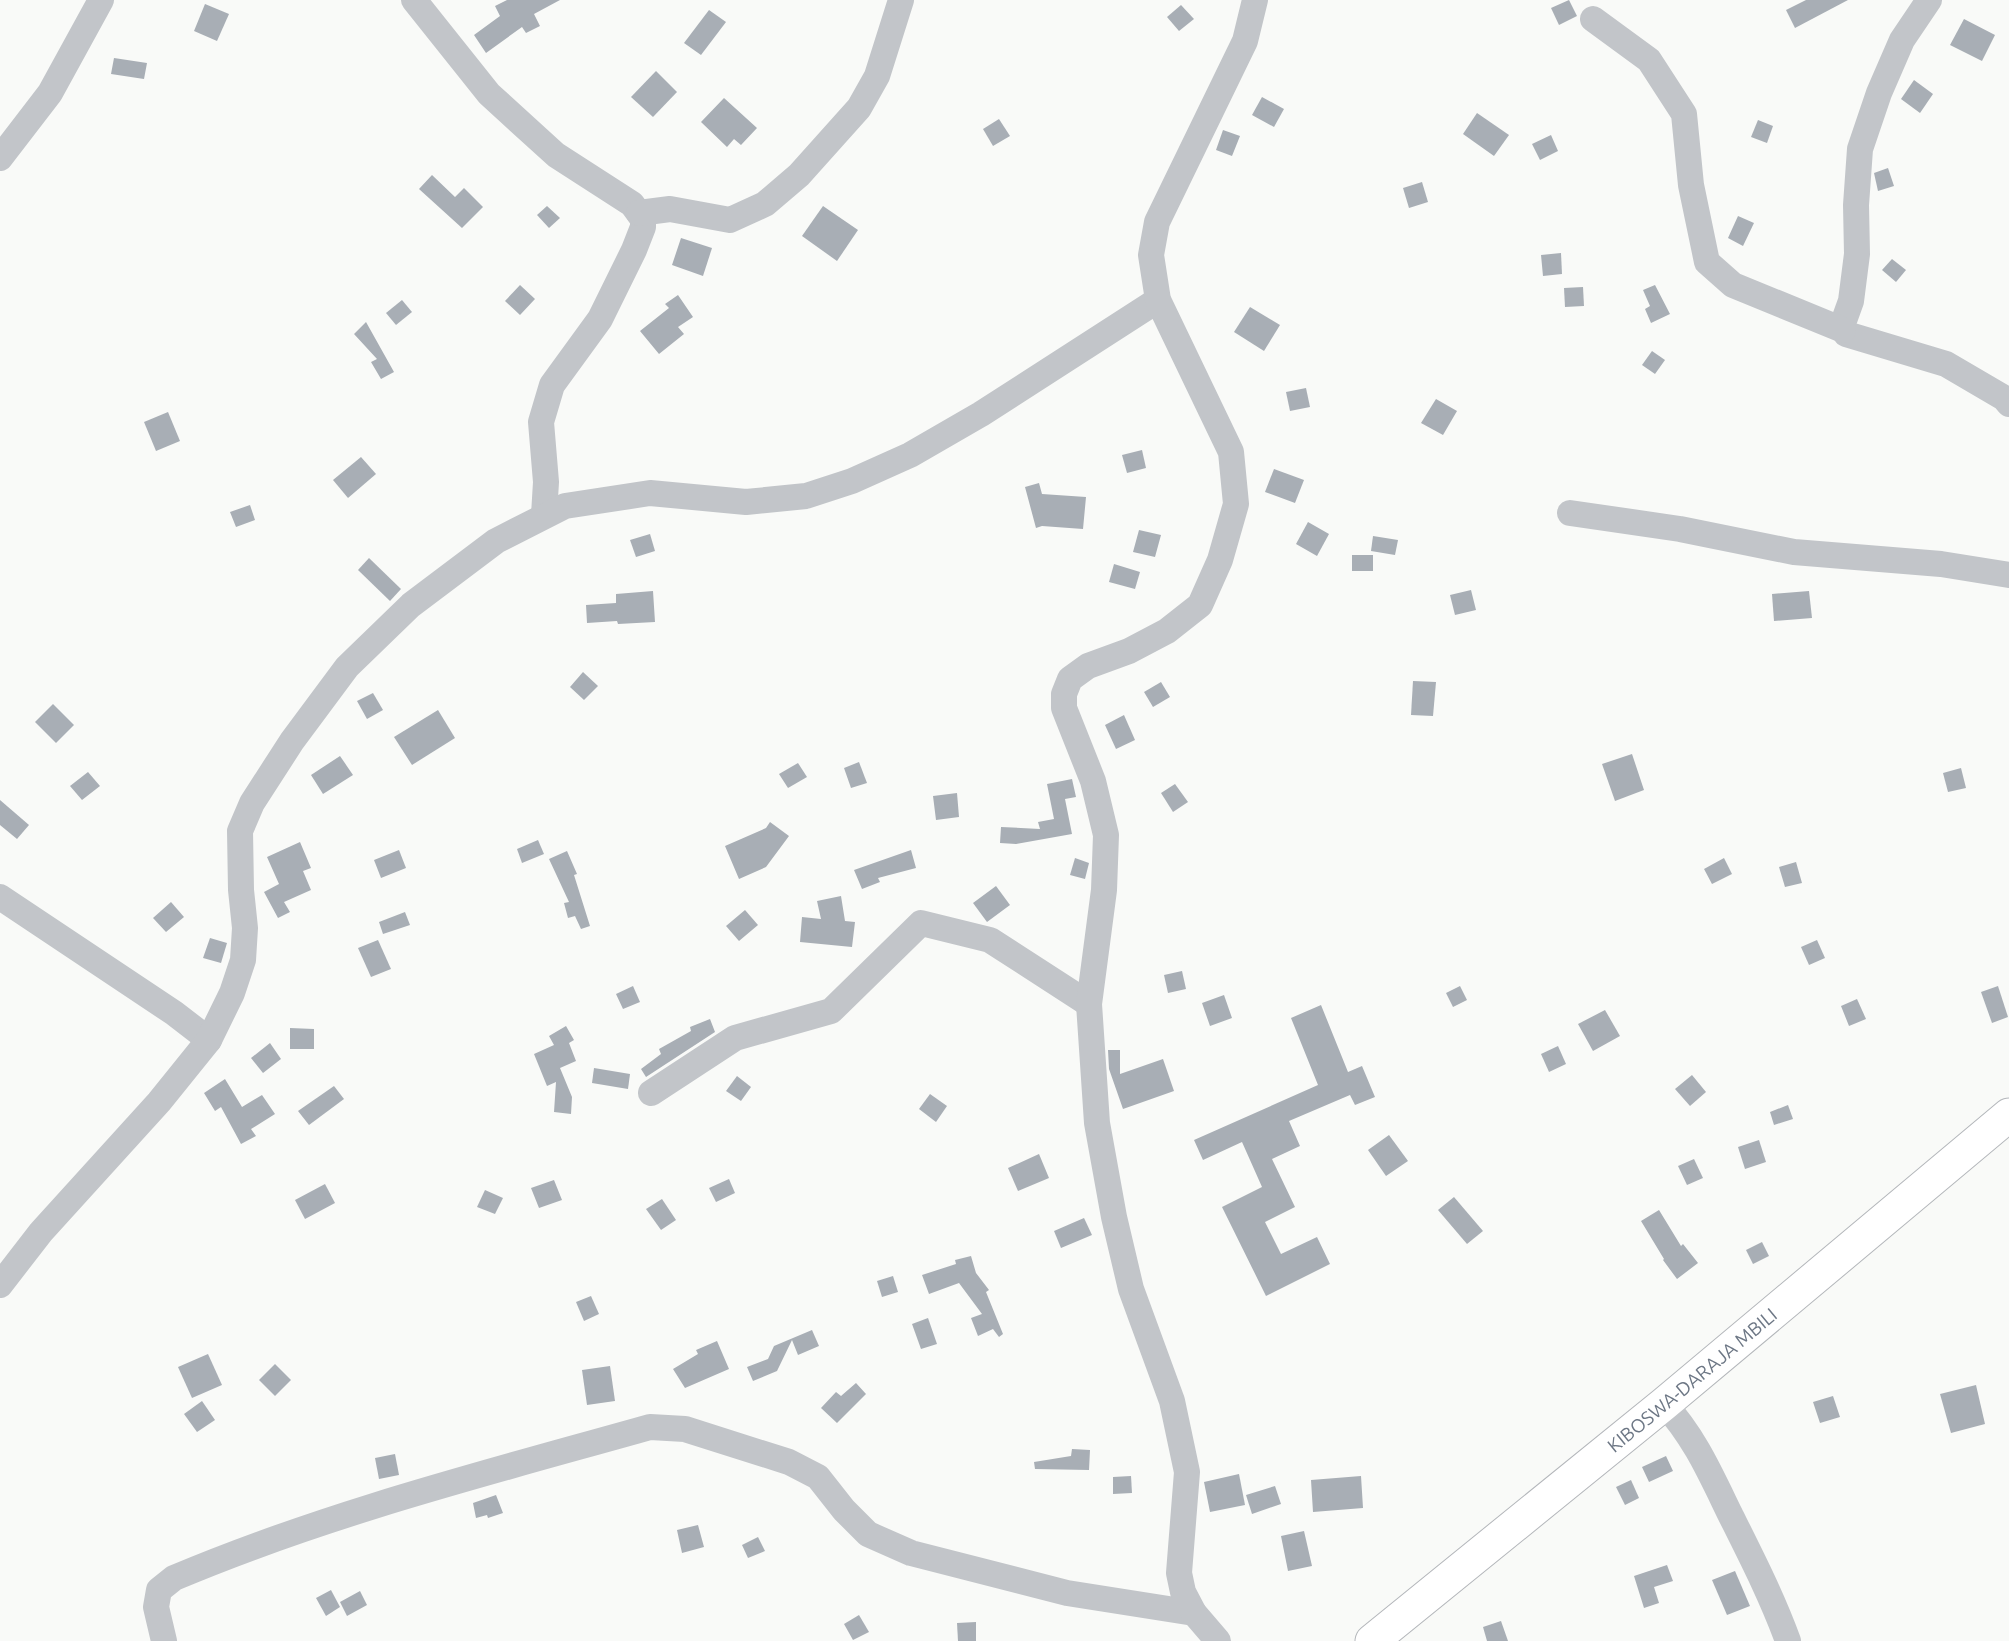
<svg xmlns="http://www.w3.org/2000/svg" width="2009" height="1641" font-family="Ubuntu,sans-serif">
<style>
.building{fill:#a8aeb5}
.lines{fill:none;stroke-linecap:round;stroke-linejoin:round}
.major-casing{stroke:#b4b7bb;stroke-width:35}
.minor{stroke:#c2c5c9;stroke-width:26}
.major{stroke:#fff;stroke-width:33}
.labels{text-anchor:middle;stroke-width:7;stroke-linejoin:round;paint-order:stroke}
.street-label{font-size:19px;fill:#6d7785;stroke:#fff}
</style>
<rect width="100%" height="100%" fill="#f9faf8"/>
<g class="building">
<polygon points="507,0 560,0 534,14 540,26 526,33 522,27 486,53 474,35 500,16 495,6"/>
<polygon points="1569,0 1577,16 1559,25 1551,8"/>
<polygon points="1806,0 1848,0 1795,28 1786,10"/>
<polygon points="205,4 229,14 217,41 194,31"/>
<polygon points="1181,5 1194,19 1179,31 1167,17"/>
<polygon points="709,10 726,22 701,55 684,43"/>
<polygon points="1964,19 1995,35 1982,61 1950,45"/>
<polygon points="114,58 147,63 144,79 111,74"/>
<polygon points="656,71 677,92 653,117 631,97"/>
<polygon points="1914,80 1933,94 1920,113 1901,99"/>
<polygon points="1262,97 1284,109 1274,127 1252,115"/>
<polygon points="724,98 757,128 741,145 734,139 727,147 701,122"/>
<polygon points="1477,113 1509,135 1494,156 1463,134"/>
<polygon points="999,119 1010,136 993,146 983,129"/>
<polygon points="1758,120 1773,126 1767,143 1751,137"/>
<polygon points="1223,130 1240,136 1232,156 1216,150"/>
<polygon points="1551,135 1558,151 1540,160 1532,144"/>
<polygon points="1888,168 1894,186 1878,191 1874,173"/>
<polygon points="432,175 455,197 464,188 483,207 462,228 419,189"/>
<polygon points="1422,182 1428,202 1409,208 1403,188"/>
<polygon points="547,206 560,218 549,228 537,215"/>
<polygon points="823,206 858,230 837,261 802,236"/>
<polygon points="1738,216 1754,223 1743,246 1728,238"/>
<polygon points="681,238 712,248 703,276 672,265"/>
<polygon points="1561,253 1562,274 1543,276 1541,255"/>
<polygon points="1892,259 1906,270 1896,282 1882,270"/>
<polygon points="520,285 535,299 520,315 505,301"/>
<polygon points="1655,285 1670,314 1651,323 1645,309 1650,306 1643,290"/>
<polygon points="1583,287 1584,306 1565,307 1564,288"/>
<polygon points="678,295 693,317 678,327 684,334 659,354 640,331 669,308 665,304"/>
<polygon points="402,300 412,312 396,325 386,313"/>
<polygon points="1250,307 1280,325 1264,351 1234,332"/>
<polygon points="366,322 394,372 381,379 371,362 377,359 354,334"/>
<polygon points="1652,351 1665,360 1655,374 1642,365"/>
<polygon points="1306,388 1310,407 1290,411 1286,392"/>
<polygon points="1436,399 1457,411 1443,435 1421,423"/>
<polygon points="168,412 180,441 156,451 144,422"/>
<polygon points="1142,450 1146,468 1127,473 1122,455"/>
<polygon points="361,457 376,474 348,498 333,480"/>
<polygon points="1274,469 1304,480 1295,503 1265,492"/>
<polygon points="1039,483 1042,494 1086,497 1083,529 1042,526 1036,528 1025,487"/>
<polygon points="250,505 255,520 236,527 230,512"/>
<polygon points="1308,522 1329,534 1317,556 1296,544"/>
<polygon points="1139,530 1161,535 1155,557 1133,552"/>
<polygon points="650,534 655,551 636,557 630,540"/>
<polygon points="1373,536 1398,540 1395,555 1371,551"/>
<rect x="1352" y="555" width="21" height="16"/>
<polygon points="369,558 401,589 390,601 358,570"/>
<polygon points="1114,564 1140,572 1135,589 1109,582"/>
<polygon points="1471,590 1476,610 1455,615 1450,595"/>
<polygon points="653,591 655,622 618,624 617,621 587,623 586,605 616,603 616,594"/>
<polygon points="1809,591 1812,618 1774,621 1772,594"/>
<polygon points="583,672 598,686 584,700 570,687"/>
<polygon points="1413,681 1436,682 1433,716 1411,715"/>
<polygon points="1161,682 1170,697 1153,707 1144,692"/>
<polygon points="373,693 383,710 367,719 357,701"/>
<polygon points="53,704 74,725 56,743 35,722"/>
<polygon points="438,710 455,738 412,765 394,737"/>
<polygon points="1124,715 1135,740 1116,749 1105,725"/>
<polygon points="1632,754 1644,790 1615,801 1602,764"/>
<polygon points="340,756 353,775 323,794 311,775"/>
<polygon points="859,762 867,783 851,788 844,768"/>
<polygon points="798,763 807,777 788,788 779,774"/>
<polygon points="1961,768 1966,788 1948,792 1943,773"/>
<polygon points="88,772 100,786 82,800 70,786"/>
<polygon points="1072,779 1076,797 1065,799 1072,834 1016,844 1000,843 1001,827 1040,829 1038,822 1054,819 1047,784"/>
<polygon points="1175,784 1188,802 1173,812 1161,793"/>
<polygon points="957,793 959,817 936,820 933,796"/>
<polygon points="0,800 29,825 17,839 0,825"/>
<polygon points="770,822 789,836 766,867 739,879 725,846 766,828"/>
<polygon points="538,840 544,854 522,863 517,849"/>
<polygon points="300,842 311,868 303,871 311,890 284,902 290,912 278,918 264,892 279,884 267,857"/>
<polygon points="399,850 406,868 381,878 374,860"/>
<polygon points="911,850 916,868 878,878 880,882 862,889 854,870"/>
<polygon points="567,851 577,874 574,875 590,926 581,929 575,916 568,918 564,903 569,902 549,859"/>
<polygon points="1075,858 1089,863 1085,879 1070,875"/>
<polygon points="1724,858 1732,874 1712,884 1704,869"/>
<polygon points="1796,862 1802,883 1785,887 1779,867"/>
<polygon points="996,886 1010,905 987,922 973,903"/>
<polygon points="841,896 845,921 855,922 852,947 800,942 802,917 821,919 817,901"/>
<polygon points="171,902 184,917 166,932 153,918"/>
<polygon points="745,910 758,925 739,941 726,926"/>
<polygon points="405,912 410,925 383,934 379,922"/>
<polygon points="210,938 227,943 221,963 203,958"/>
<polygon points="378,940 391,969 371,977 358,948"/>
<polygon points="1817,940 1825,958 1809,965 1801,947"/>
<polygon points="1182,971 1186,989 1168,993 1164,975"/>
<polygon points="633,986 640,1002 623,1009 616,994"/>
<polygon points="1460,986 1467,1000 1453,1007 1446,993"/>
<polygon points="1998,986 2008,1017 1992,1023 1981,992"/>
<polygon points="1224,995 1232,1018 1210,1026 1202,1003"/>
<polygon points="1857,999 1866,1019 1849,1026 1841,1006"/>
<polygon points="1321,1005 1348,1072 1362,1066 1375,1097 1355,1105 1350,1095 1289,1121 1300,1146 1272,1159 1295,1207 1265,1222 1281,1254 1317,1237 1330,1264 1266,1296 1222,1207 1262,1187 1242,1142 1203,1160 1194,1140 1318,1085 1291,1018"/>
<polygon points="1605,1010 1620,1036 1593,1051 1578,1024"/>
<polygon points="710,1019 715,1032 646,1077 641,1069 661,1054 659,1049 691,1031 690,1027"/>
<polygon points="566,1026 574,1040 569,1043 576,1061 560,1068 572,1097 571,1114 554,1112 556,1082 547,1086 534,1054 554,1045 549,1036"/>
<polygon points="290,1028 314,1029 314,1049 290,1049"/>
<polygon points="270,1043 281,1059 263,1073 251,1058"/>
<polygon points="1558,1046 1566,1064 1549,1072 1541,1054"/>
<polygon points="1108,1050 1120,1050 1120,1074 1163,1059 1174,1091 1123,1109 1109,1069"/>
<polygon points="594,1068 630,1074 628,1089 592,1083"/>
<polygon points="1692,1075 1706,1092 1690,1106 1675,1089"/>
<polygon points="737,1076 751,1087 741,1101 726,1091"/>
<polygon points="225,1079 242,1107 262,1095 275,1114 251,1129 256,1136 241,1144 221,1107 215,1111 204,1093"/>
<polygon points="334,1086 344,1099 309,1125 298,1111"/>
<polygon points="930,1094 947,1106 936,1122 919,1109"/>
<polygon points="1788,1105 1793,1119 1774,1125 1770,1112"/>
<polygon points="1389,1135 1408,1161 1386,1176 1368,1150"/>
<polygon points="1759,1140 1766,1162 1745,1169 1738,1147"/>
<polygon points="1039,1154 1049,1178 1018,1191 1008,1168"/>
<polygon points="1694,1159 1703,1178 1687,1185 1678,1166"/>
<polygon points="729,1179 735,1193 716,1202 709,1188"/>
<polygon points="554,1180 562,1200 539,1208 531,1188"/>
<polygon points="325,1184 335,1203 305,1219 295,1200"/>
<polygon points="485,1190 503,1198 495,1214 477,1207"/>
<polygon points="1454,1197 1483,1231 1467,1244 1438,1210"/>
<polygon points="662,1199 676,1220 661,1230 646,1209"/>
<polygon points="1659,1210 1681,1246 1683,1244 1698,1263 1677,1279 1663,1260 1664,1259 1641,1221"/>
<polygon points="1084,1218 1092,1235 1061,1248 1054,1231"/>
<polygon points="1762,1242 1769,1256 1753,1264 1746,1250"/>
<polygon points="971,1256 976,1273 989,1290 986,1292 1003,1334 999,1337 993,1329 978,1336 971,1318 982,1314 959,1283 929,1294 922,1275 956,1264 955,1260"/>
<polygon points="893,1276 898,1292 882,1297 877,1281"/>
<polygon points="591,1296 599,1314 584,1321 576,1302"/>
<polygon points="928,1318 937,1344 921,1349 912,1324"/>
<polygon points="812,1330 819,1346 798,1355 792,1340 777,1371 753,1381 747,1367 768,1359 774,1346"/>
<polygon points="717,1341 729,1369 685,1388 673,1369 698,1354 696,1350"/>
<polygon points="208,1354 222,1385 192,1398 178,1367"/>
<polygon points="275,1364 291,1380 275,1396 259,1380"/>
<polygon points="610,1366 615,1401 587,1405 582,1370"/>
<polygon points="856,1383 866,1394 837,1423 821,1408 836,1392 841,1396"/>
<polygon points="1976,1385 1985,1424 1951,1433 1940,1394"/>
<polygon points="1833,1396 1840,1417 1820,1423 1813,1402"/>
<polygon points="202,1401 215,1420 197,1432 184,1414"/>
<polygon points="1072,1449 1090,1450 1089,1470 1035,1469 1034,1462 1071,1456"/>
<polygon points="395,1454 399,1475 379,1479 375,1458"/>
<polygon points="1666,1456 1673,1471 1649,1482 1642,1467"/>
<polygon points="1239,1474 1245,1505 1210,1512 1204,1482"/>
<polygon points="1131,1476 1132,1493 1113,1494 1113,1477"/>
<polygon points="1361,1476 1363,1508 1313,1512 1311,1480"/>
<polygon points="1631,1480 1639,1498 1625,1505 1616,1487"/>
<polygon points="1275,1486 1281,1504 1252,1514 1246,1495"/>
<polygon points="496,1495 503,1513 488,1518 487,1515 476,1518 473,1503"/>
<polygon points="698,1525 704,1547 682,1553 677,1530"/>
<polygon points="1304,1531 1312,1566 1288,1571 1281,1536"/>
<polygon points="758,1537 765,1551 748,1558 742,1545"/>
<polygon points="1667,1565 1673,1581 1654,1587 1659,1603 1644,1608 1634,1576"/>
<polygon points="1735,1571 1750,1606 1727,1615 1712,1580"/>
<polygon points="331,1590 340,1607 326,1616 316,1598"/>
<polygon points="360,1591 367,1605 347,1616 340,1602"/>
<polygon points="859,1615 869,1632 853,1640 844,1624"/>
<polygon points="1501,1621 1508,1641 1487,1641 1483,1627"/>
<polygon points="976,1622 976,1641 958,1641 957,1623"/>
</g>
<g class="lines">
<defs>
<g id="major">
<path id="s1" d="M1372,1641L1664,1404L2009,1115"/>
</g>
</defs>
<use href="#major" class="major-casing"/>
<g class="minor">
<polyline points="414,0 489,94 556,155 632,204 643,219 643,227 634,250 600,319 552,385 541,422 546,482 544,515"/>
<polyline points="1929,0 1902,40 1879,93 1860,149 1856,205 1857,254 1851,301 1842,326 1846,334 1946,364 2004,398 2009,404"/>
<polyline points="1593,19 1649,60 1684,114 1691,185 1707,262 1733,285 1843,330"/>
<polyline points="0,158 50,93 101,0"/>
<polyline points="639,213 670,209 730,220 765,204 799,175 859,108 877,76 901,0"/>
<polyline points="1570,513 1680,529 1794,552 1941,564 2009,575"/>
<polyline points="0,897 174,1013 209,1040"/>
<polyline points="651,1093 735,1038 831,1011 921,923 990,940 1089,1004"/>
<polyline points="0,1285 41,1232 159,1102 209,1040 232,993 243,960 245,928 241,890 240,831 252,803 292,741 347,667 411,605 496,541 565,506 650,493 746,502 806,496 852,481 910,455 981,414 1158,300"/>
<path d="M1664,1404C1694,1436 1711,1475 1730,1514C1751,1556 1772,1597 1788,1641"/>
<path d="M164,1641L156,1607L159,1590L174,1578C328,1513 490,1472 650,1427L685,1429L789,1462L818,1477L844,1510L868,1534L911,1553L1067,1593L1194,1613"/>
<polyline points="1218,1641 1194,1613 1183,1592 1179,1573 1187,1472 1172,1401 1131,1289 1114,1217 1097,1123 1089,1004 1104,890 1106,835 1093,781 1064,708 1064,694 1070,679 1088,666 1129,651 1167,631 1200,605 1220,560 1236,504 1231,452 1158,300 1151,255 1157,222 1245,41 1255,0"/>
</g>
<use href="#major" class="major"/>
</g>
<g class="labels">
<g class="street-label">
<text dy="7" stroke="none"><textPath href="#s1" startOffset="413">KIBOSWA-DARAJA MBILI</textPath></text>
</g>
</g>
</svg>
